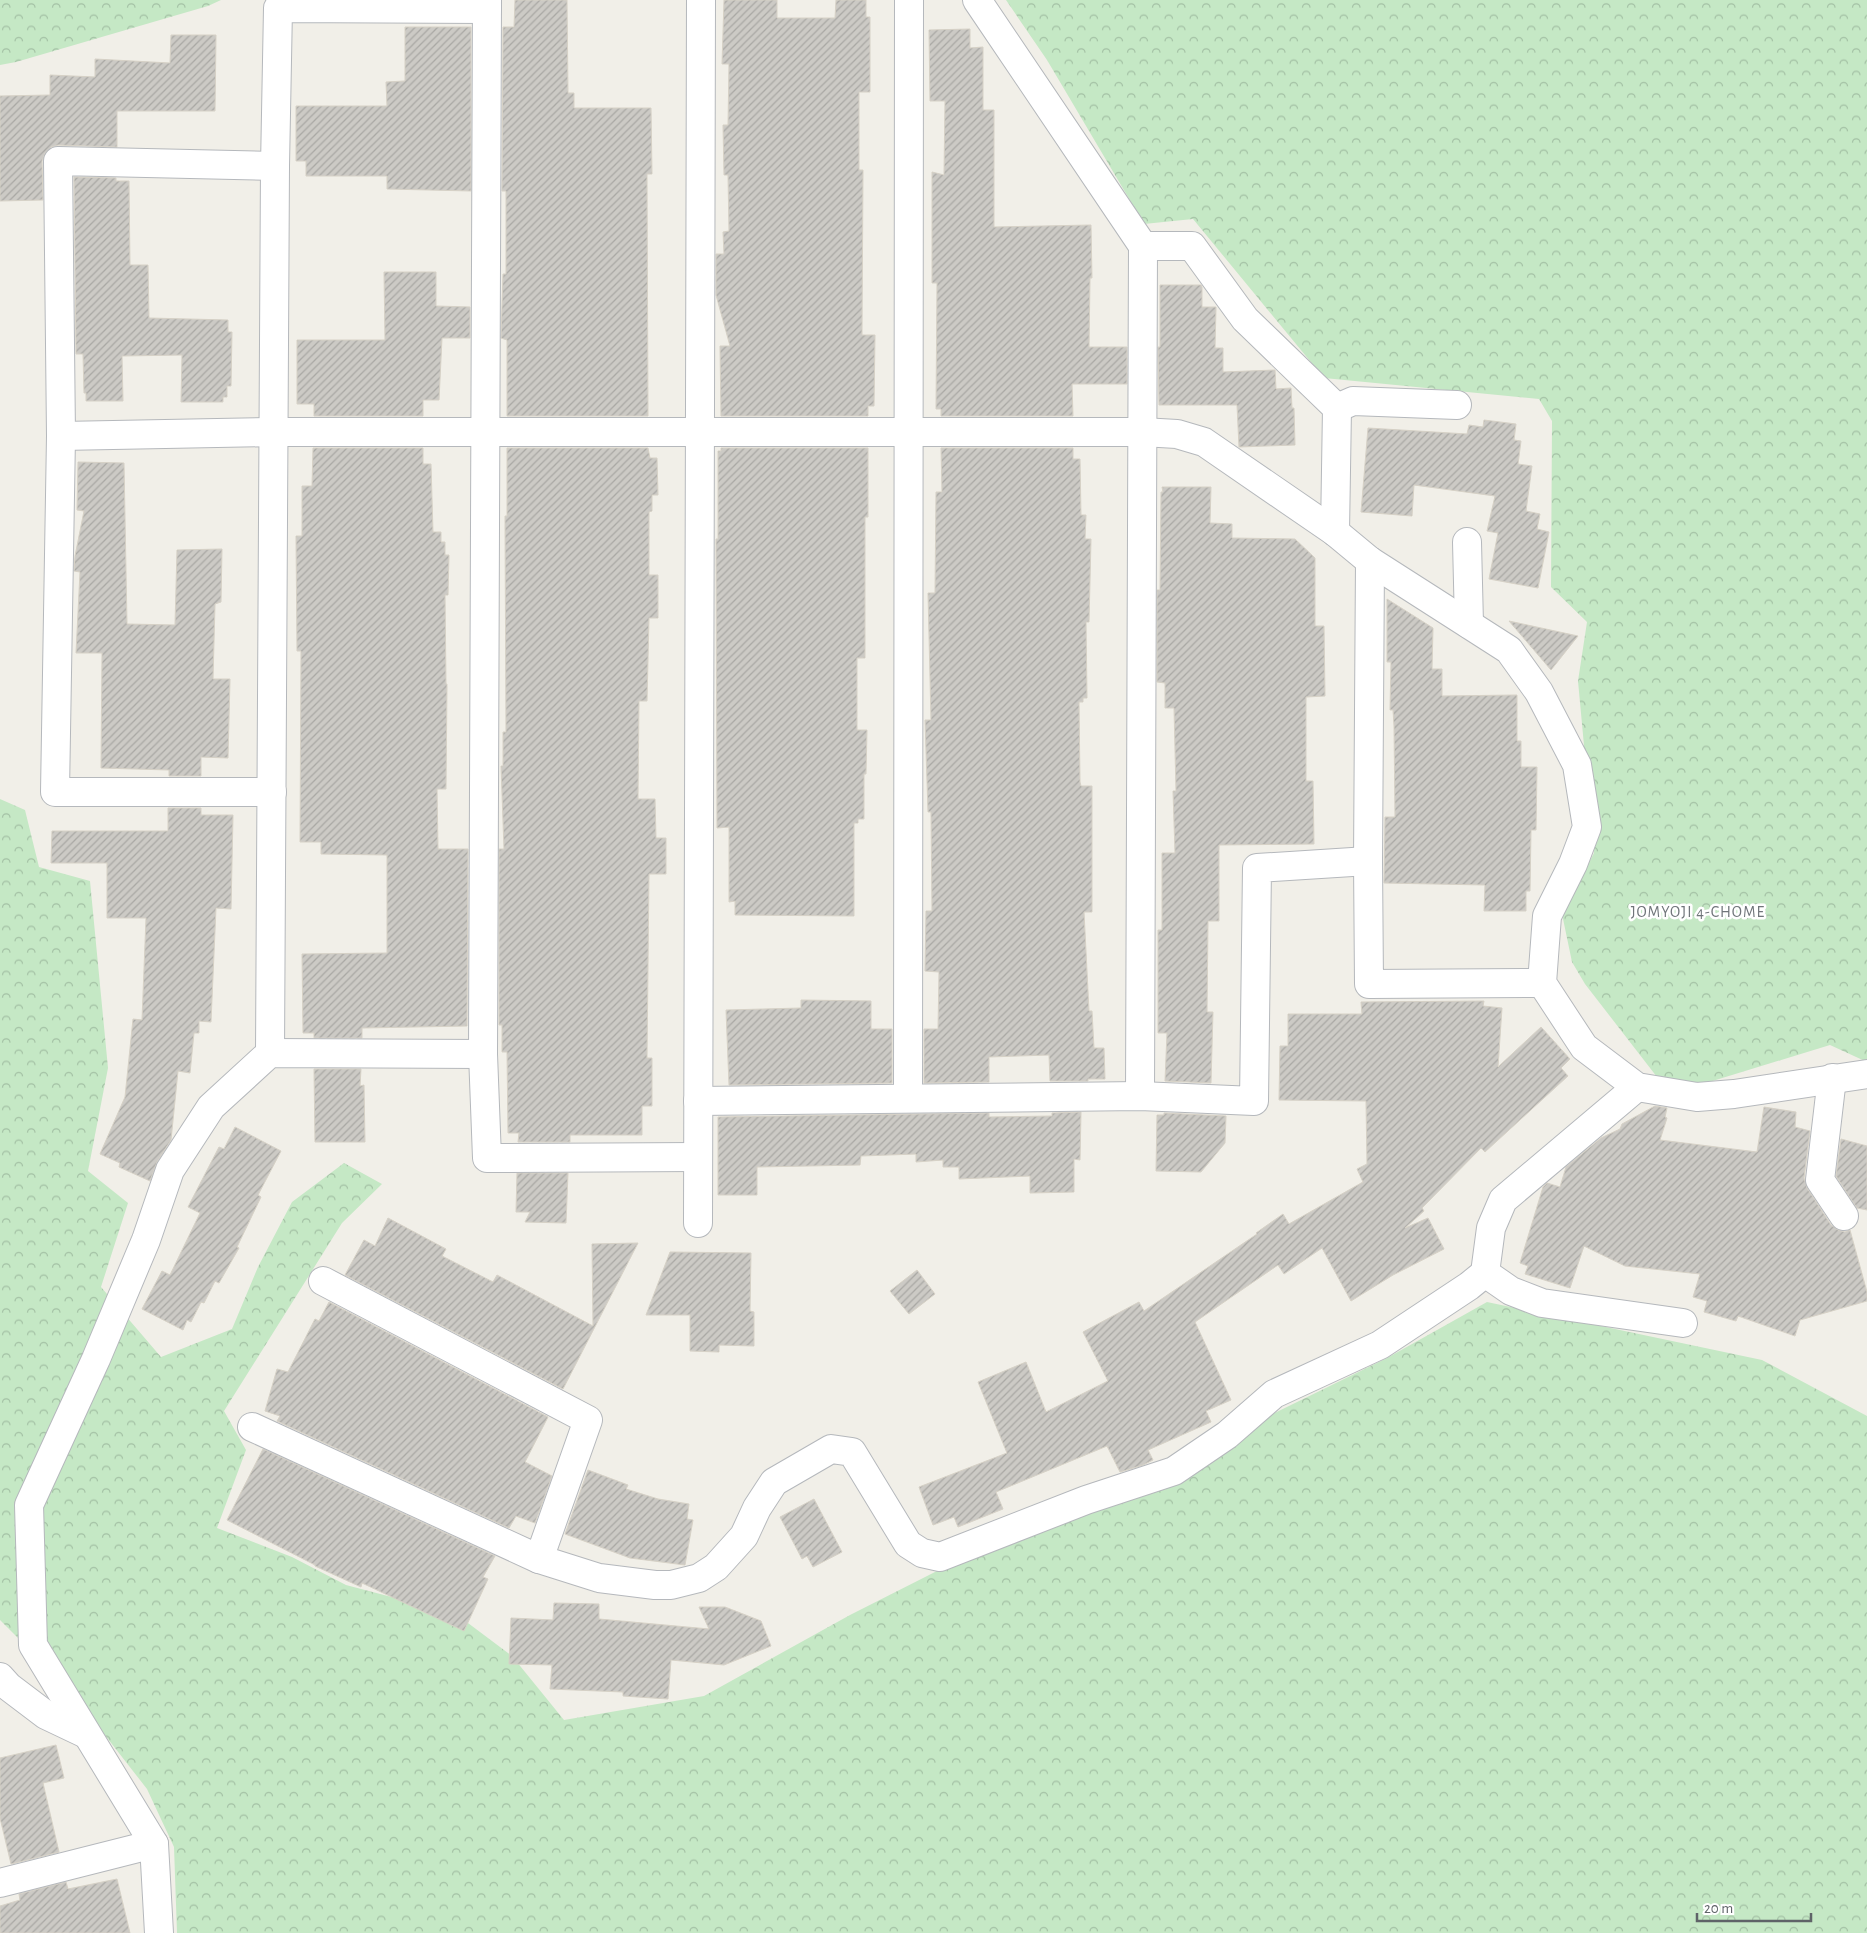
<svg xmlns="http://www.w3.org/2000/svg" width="1867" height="1933" font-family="'Alegreya Sans',sans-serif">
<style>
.forest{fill:url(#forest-crowns)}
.building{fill:url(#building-hatch);stroke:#d6d1c6}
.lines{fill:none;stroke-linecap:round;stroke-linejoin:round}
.minor-casing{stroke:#b5b8bc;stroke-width:30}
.minor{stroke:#fff;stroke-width:28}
.labels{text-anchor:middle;stroke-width:5;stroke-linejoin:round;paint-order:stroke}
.neighbourhood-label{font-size:16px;letter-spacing:1px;fill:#70757a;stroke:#fff}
</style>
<defs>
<pattern id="forest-crowns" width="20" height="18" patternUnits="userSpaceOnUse" patternTransform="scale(1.25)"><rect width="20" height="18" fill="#c5e8c5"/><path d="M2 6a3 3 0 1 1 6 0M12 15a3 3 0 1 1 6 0" fill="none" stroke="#a3c0a4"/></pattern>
<pattern id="building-hatch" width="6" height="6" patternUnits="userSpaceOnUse" patternTransform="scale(1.25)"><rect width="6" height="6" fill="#cccac5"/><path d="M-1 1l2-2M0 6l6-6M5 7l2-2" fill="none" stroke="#a9a8a4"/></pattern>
</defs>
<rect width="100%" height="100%" fill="#f1efe8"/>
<g class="forest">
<polygon points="0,0 221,0 208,6 16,62 0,65"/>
<polygon points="1006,0 1867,0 1867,1062 1830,1045 1693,1087 1657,1077 1585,984 1572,962 1562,914 1594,853 1578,681 1587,622 1551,587 1552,421 1539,399 1324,378 1193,219 1144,224 1047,60"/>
<polygon points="0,799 25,810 39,867 90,881 108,1068 88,1171 128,1203 101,1287 161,1357 232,1329 258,1267 292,1202 344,1163 382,1184 342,1223 224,1411 246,1450 217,1528 292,1557 346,1585 456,1614 512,1656 564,1720 704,1696 850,1615 1022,1528 1203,1448 1387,1358 1487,1302 1762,1360 1867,1416 1867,1933 177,1933 174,1847 147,1789 69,1689 0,1620"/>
</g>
<g class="building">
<polygon points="515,0 567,0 568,93 574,93 574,108 651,108 652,174 647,174 648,416 507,416 507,340 501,338 503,274 506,274 506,191 502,191 503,27 514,27"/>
<polygon points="724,0 777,0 777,18 835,18 836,0 866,0 866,17 870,17 870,92 859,92 859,170 863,170 862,335 875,335 874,406 868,406 868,416 721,416 720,346 730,346 716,295 716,254 724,254 723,232 729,231 728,175 724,175 723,125 728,125 729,64 722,64"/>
<polygon points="405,27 471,27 471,191 387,189 387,176 306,176 306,161 296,161 296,106 387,106 386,82 405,81"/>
<polygon points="970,29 970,48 983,47 983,110 994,110 994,227 1091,225 1092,278 1090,278 1089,347 1127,347 1127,384 1072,384 1073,416 941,416 941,409 936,409 937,283 932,283 932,172 944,175 945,101 930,101 929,30"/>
<polygon points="171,35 216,35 215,111 117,111 117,147 58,145 51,147 45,153 42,161 43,200 0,201 0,96 50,95 50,75 95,77 95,59 170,63"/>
<polygon points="74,177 116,178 116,181 129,181 130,265 148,265 149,318 228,320 228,332 232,332 231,386 227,386 227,397 223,397 223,402 181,402 182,355 122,356 123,401 86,401 86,393 84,393 83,354 76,354"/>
<polygon points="384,272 436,272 436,306 470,307 470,338 442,338 439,400 423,400 423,416 314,416 314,404 297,404 297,340 385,340"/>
<polygon points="1160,285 1201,285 1202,287 1202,307 1216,307 1215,348 1223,348 1223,372 1275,370 1276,389 1291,388 1292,408 1294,408 1295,445 1239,447 1237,405 1159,405 1158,347 1160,347"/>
<polygon points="1484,420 1516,424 1514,440 1521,441 1518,464 1532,466 1526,511 1540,514 1537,529 1549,532 1538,588 1489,579 1498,533 1487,531 1495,496 1414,485 1412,516 1361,512 1368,428 1467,434 1469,425 1483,427"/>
<polygon points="313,448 423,448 423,464 431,464 433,532 441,532 441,542 445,542 445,555 449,555 448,595 445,595 446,684 447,684 446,789 437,789 438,849 468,849 467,1026 362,1028 362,1038 314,1038 314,1033 303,1033 302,954 387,953 387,855 321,854 321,842 300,842 301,651 297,651 296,536 302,536 302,486 312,486"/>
<polygon points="507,448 648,448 650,458 657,458 658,495 652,495 652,511 649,512 649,575 658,575 658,618 649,618 647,701 639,701 638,799 655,799 656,838 666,838 666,874 649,874 647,1058 652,1058 652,1106 642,1106 642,1135 570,1135 570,1142 518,1142 519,1133 508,1133 507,1052 502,1052 502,1025 499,1025 499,849 504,849 501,766 503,766 503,732 506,732 505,516 507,516"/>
<polygon points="721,448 868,448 868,517 865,517 865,658 857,658 857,730 867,730 866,774 864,774 864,819 858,819 858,823 854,823 854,916 735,915 735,901 729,902 729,827 717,828 716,539 718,539 718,451 721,451"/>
<polygon points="941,448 1073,448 1073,459 1080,459 1081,515 1086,515 1085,539 1091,539 1089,622 1086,622 1087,698 1083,698 1083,702 1079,702 1080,782 1081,786 1092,786 1092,912 1084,912 1089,1011 1092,1011 1094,1048 1104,1048 1105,1079 1088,1079 1088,1081 1050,1081 1049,1055 989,1057 989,1082 924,1083 924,1029 938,1029 939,972 925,971 926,911 932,911 931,812 928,812 925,720 931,720 928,593 935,593 936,492 942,492"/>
<polygon points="78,462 124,463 127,624 175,625 177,550 222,549 221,602 215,604 213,679 230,679 228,758 201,757 201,776 169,776 169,770 101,768 102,653 76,653 80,572 74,571 75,556 84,511 77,510"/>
<polygon points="1162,487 1211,487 1210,523 1232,524 1232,538 1295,539 1315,558 1315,626 1324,626 1325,696 1306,697 1306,781 1313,781 1314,844 1219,845 1219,921 1208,921 1207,1012 1213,1012 1211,1083 1165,1081 1167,1033 1158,1033 1158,930 1162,930 1162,853 1175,853 1173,791 1176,791 1174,708 1165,708 1165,683 1157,682 1157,590 1160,590 1161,492 1163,492"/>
<polygon points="1387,599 1433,628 1432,669 1442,669 1442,696 1517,695 1517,741 1521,741 1521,767 1537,767 1536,830 1531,830 1530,891 1526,891 1526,911 1484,911 1485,885 1384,883 1385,817 1395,817 1394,726 1393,710 1390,710 1391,662 1387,662"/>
<polygon points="1509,621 1578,636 1551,670"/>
<polygon points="168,808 201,808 201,815 233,815 231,909 216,908 211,1022 199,1021 199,1033 194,1033 190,1073 178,1071 171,1140 157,1162 150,1181 119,1167 120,1163 100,1154 125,1097 133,1019 142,1020 146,918 107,918 107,863 51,863 52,831 168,831"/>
<polygon points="801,1000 871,1001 871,1029 892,1029 892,1083 729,1085 726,1010 801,1008"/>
<polygon points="1484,1001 1483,1006 1502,1008 1498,1067 1541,1027 1570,1059 1561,1068 1568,1076 1485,1152 1481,1148 1422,1208 1424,1211 1405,1228 1428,1218 1444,1249 1393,1275 1351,1301 1322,1248 1284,1274 1278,1265 1195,1322 1231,1400 1206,1411 1211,1422 1148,1450 1153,1460 1143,1465 1120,1472 1107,1446 996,1492 1003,1509 958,1527 954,1517 933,1525 919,1487 1007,1453 978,1382 1026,1362 1046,1412 1108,1381 1083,1332 1139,1302 1144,1311 1257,1234 1256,1233 1283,1214 1289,1224 1363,1182 1357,1169 1367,1164 1366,1101 1279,1100 1280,1046 1288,1046 1288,1014 1362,1014 1361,1002"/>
<polygon points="314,1069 361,1069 360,1086 364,1085 365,1142 315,1142"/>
<polygon points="1655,1106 1667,1108 1665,1117 1667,1118 1660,1140 1757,1152 1764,1107 1796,1112 1795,1127 1810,1131 1804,1178 1807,1188 1831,1225 1838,1230 1845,1232 1850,1230 1867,1292 1867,1301 1800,1320 1795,1336 1738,1316 1736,1321 1704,1312 1707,1301 1693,1297 1700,1274 1625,1266 1584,1246 1570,1288 1525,1274 1528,1266 1520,1263 1543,1187 1547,1183 1560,1187 1566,1167 1601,1138 1620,1129 1622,1124"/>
<polygon points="1081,1112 1080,1160 1074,1159 1074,1192 1030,1193 1030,1176 959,1179 959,1167 943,1167 943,1160 916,1162 916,1154 861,1156 860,1165 757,1167 757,1195 718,1195 718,1117 989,1113 989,1117 1052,1116 1052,1113"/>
<polygon points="1164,1113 1226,1116 1225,1143 1201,1172 1156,1171 1157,1115 1164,1115"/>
<polygon points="235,1127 281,1151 258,1195 261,1197 237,1247 239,1248 219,1283 215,1281 204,1303 201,1302 191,1322 187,1320 183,1330 142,1309 162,1271 170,1275 200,1213 188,1207 219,1147 224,1149"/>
<polygon points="1841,1139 1867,1146 1867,1210 1857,1208 1836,1176"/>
<polygon points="517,1173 568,1173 566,1223 525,1222 530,1212 516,1212"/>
<polygon points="388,1218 446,1249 442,1256 493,1282 497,1275 593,1326 592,1244 638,1243 563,1389 345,1275 364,1240 375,1246"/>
<polygon points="670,1252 751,1253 750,1311 754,1312 754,1346 719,1345 719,1352 690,1351 690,1315 646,1315"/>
<polygon points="917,1270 935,1294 909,1314 890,1291"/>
<polygon points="329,1302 548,1417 525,1462 552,1476 535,1523 516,1516 509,1528 277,1421 280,1416 265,1411 277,1369 288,1372 315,1319 319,1321"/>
<polygon points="263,1449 495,1556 483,1577 488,1579 464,1631 362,1583 361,1587 315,1566 315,1565 227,1520"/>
<polygon points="588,1470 628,1485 626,1489 658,1499 689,1504 687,1519 693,1520 685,1565 630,1558 565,1534"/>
<polygon points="814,1499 842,1552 813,1567 807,1556 802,1559 780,1517"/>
<polygon points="554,1603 599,1604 599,1619 709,1629 699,1607 725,1607 761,1621 771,1646 724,1665 671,1660 668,1699 623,1696 623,1692 550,1689 552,1665 509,1664 511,1618 553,1620"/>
<polygon points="56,1745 64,1778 43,1783 59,1852 11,1864 0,1818 0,1758"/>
<polygon points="117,1879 130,1933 0,1933 0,1906 20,1900 19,1894 66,1882 68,1889"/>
</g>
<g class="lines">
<defs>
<g id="minor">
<polyline points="487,0 483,1054 487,1158 698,1157"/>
<polyline points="977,0 1143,246 1140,1096"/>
<polyline points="1143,246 1192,246 1245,319 1337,408 1335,532"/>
<polyline points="1337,408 1353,401 1457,405"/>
<polyline points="61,436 274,432 1142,432 1177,434 1204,442 1335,532 1370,561 1509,650 1539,692 1577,765 1587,827 1573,864 1547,916 1542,983 1584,1047 1637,1087 1697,1097 1734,1094 1867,1074"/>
<polyline points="1467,542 1469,624"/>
<polyline points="1370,561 1368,861 1369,984 1542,983"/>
<polyline points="272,792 55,792 61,436 58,161 275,166"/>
<polyline points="270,1053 275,166 278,8 487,9"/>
<polyline points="1832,1078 1820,1180 1844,1216"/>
<polyline points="908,1098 909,0"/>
<polyline points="698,1101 1140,1096 1254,1101 1257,868 1368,861"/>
<polyline points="698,1223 701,0"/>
<polyline points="1485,1273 1511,1291 1542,1303 1683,1323"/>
<polyline points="323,1281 588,1420 539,1559"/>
<polyline points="252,1427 539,1559 599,1578 655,1585 671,1585 699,1578 716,1567 744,1536 757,1508 774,1482 831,1449 852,1452 908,1544 922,1553 940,1557 1086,1500 1174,1471 1227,1435 1274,1394 1380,1345 1469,1286 1485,1273 1491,1228 1503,1200 1637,1087"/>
<polyline points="0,1677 9,1687 46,1715 86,1734"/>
<polyline points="0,1883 154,1844"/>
<polyline points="159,1933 154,1844 33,1645 29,1505 96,1359 146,1240 170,1170 211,1107 270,1053 483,1054"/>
</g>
</defs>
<use href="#minor" class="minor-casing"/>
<use href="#minor" class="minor"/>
</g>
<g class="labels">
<g class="neighbourhood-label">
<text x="1698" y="917">JOMYOJI 4-CHOME</text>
</g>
</g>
<path d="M1697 1913v8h114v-8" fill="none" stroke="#5f6368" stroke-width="2.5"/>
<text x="1704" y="1913" font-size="15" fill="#5f6368" stroke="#ffffff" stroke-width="4" paint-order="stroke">20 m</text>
</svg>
